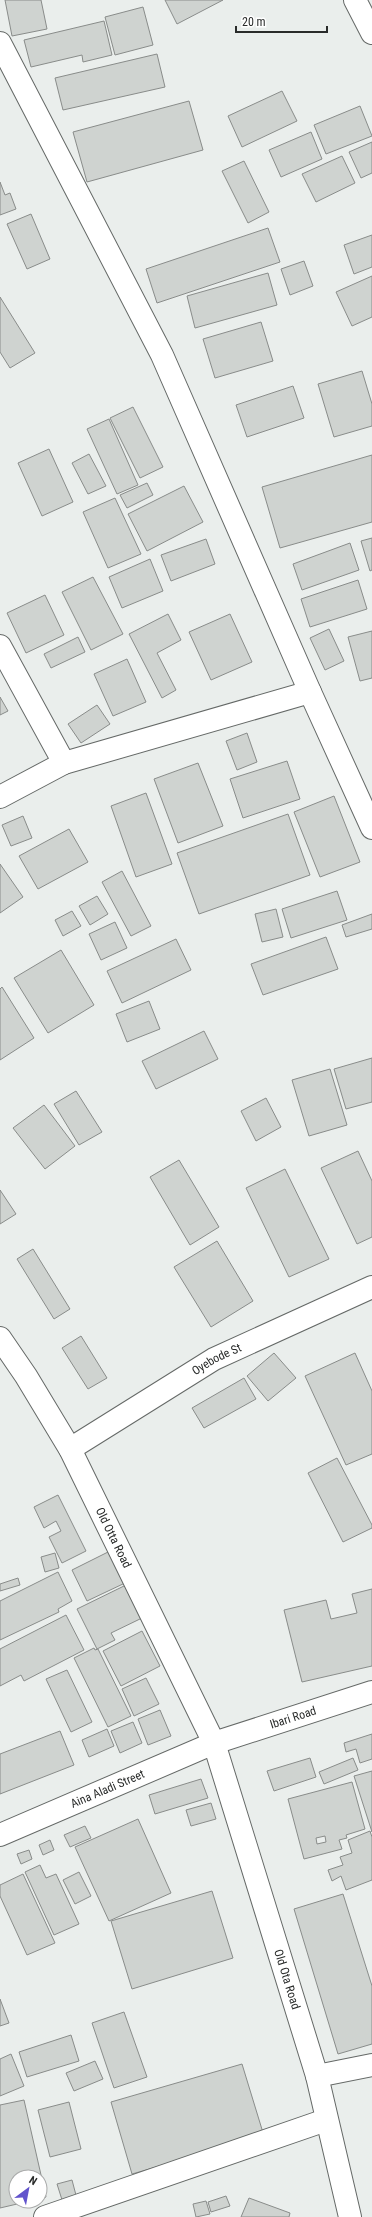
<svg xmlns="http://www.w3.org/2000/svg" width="372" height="2217" font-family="'Roboto Condensed',sans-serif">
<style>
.building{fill:#cfd3d0;stroke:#898c8a;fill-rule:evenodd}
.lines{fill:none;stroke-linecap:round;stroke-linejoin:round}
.street-casing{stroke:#656967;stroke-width:24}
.secondary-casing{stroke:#656967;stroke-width:24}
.street{stroke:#fff;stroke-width:22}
.secondary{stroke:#fff;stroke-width:22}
.labels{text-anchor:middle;stroke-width:4;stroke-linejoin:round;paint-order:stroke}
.street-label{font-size:12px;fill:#292b2a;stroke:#fff}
</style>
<rect width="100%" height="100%" fill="#eaeeec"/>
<g class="building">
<polygon points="5,0 41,0 47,29 12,36"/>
<polygon points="165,0 223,0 177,24"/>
<polygon points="143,7 153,45 115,55 105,17"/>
<polygon points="104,21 112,55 83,62 82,55 31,67 24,40"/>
<polygon points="157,54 165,87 63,110 55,78"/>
<polygon points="282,91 297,121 242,147 228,116"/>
<polygon points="189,101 203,150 87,182 73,132"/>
<polygon points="360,106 372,136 326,154 314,125"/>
<polygon points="311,132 322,159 281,177 269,150"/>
<polygon points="372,142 372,173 361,178 349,152"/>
<polygon points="342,156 355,183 316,202 302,174"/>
<polygon points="244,161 269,212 248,223 222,171"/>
<polygon points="0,182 5,195 10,193 16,209 0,215"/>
<polygon points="31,214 50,259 27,269 7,224"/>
<polygon points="268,228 280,262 157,303 146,269"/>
<polygon points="372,235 372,267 354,274 344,245"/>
<polygon points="304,261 313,286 290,295 281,269"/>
<polygon points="268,273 277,305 195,328 187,296"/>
<polygon points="372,276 372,317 352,326 336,292"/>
<polygon points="0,297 35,353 10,368 0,352"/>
<polygon points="261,322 273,361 215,378 203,339"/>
<polygon points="362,371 372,404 372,426 334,437 318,384"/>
<polygon points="293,386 304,418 247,437 236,405"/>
<polygon points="133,407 163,467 140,478 110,418"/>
<polygon points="109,419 138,485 117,494 87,429"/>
<polygon points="49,449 73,502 42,516 18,463"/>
<polygon points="89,454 106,486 88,494 72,463"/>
<polygon points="372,455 372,522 280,548 262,487"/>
<polygon points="147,483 153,495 127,508 120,495"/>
<polygon points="184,486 203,522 147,551 128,514"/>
<polygon points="115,498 141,554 108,568 83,512"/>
<polygon points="372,538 372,570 370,571 361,541"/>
<polygon points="206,539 215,564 171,581 161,555"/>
<polygon points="350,543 359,570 302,590 293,564"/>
<polygon points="150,559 163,591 122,608 109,577"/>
<polygon points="93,577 123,634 91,650 62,592"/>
<polygon points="358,580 367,609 310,627 301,599"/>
<polygon points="45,595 64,635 26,653 7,613"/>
<polygon points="168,614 181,640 157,653 176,690 162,698 129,634"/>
<polygon points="230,614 252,662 211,680 189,632"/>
<polygon points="329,629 344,661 325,670 310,638"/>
<polygon points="372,631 372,678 360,681 348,637"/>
<polygon points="78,637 85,652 51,668 44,654"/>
<polygon points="127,659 146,702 113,716 94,674"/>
<polygon points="0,697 8,711 0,715"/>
<polygon points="97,705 110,724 81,743 68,724"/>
<polygon points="247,733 257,762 237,770 226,741"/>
<polygon points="287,761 300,799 243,818 230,779"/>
<polygon points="198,763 223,826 178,843 154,779"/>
<polygon points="146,793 172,864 136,877 111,806"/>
<polygon points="334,796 360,862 320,877 294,812"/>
<polygon points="288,814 310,875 199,914 177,853"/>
<polygon points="23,816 32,838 11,846 2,825"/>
<polygon points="69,829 88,862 38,889 19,856"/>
<polygon points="0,864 23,897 0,913"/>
<polygon points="122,871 151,926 131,936 102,882"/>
<polygon points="337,891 347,920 291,938 282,909"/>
<polygon points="97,896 108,914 90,925 79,906"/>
<polygon points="276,909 283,937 262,942 255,914"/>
<polygon points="72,911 81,926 63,936 55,920"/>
<polygon points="372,914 372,929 346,937 342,925"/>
<polygon points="115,922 127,948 101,960 89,934"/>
<polygon points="326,937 338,969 263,995 251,964"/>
<polygon points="176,939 191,970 122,1003 107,971"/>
<polygon points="61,950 94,1005 48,1033 14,978"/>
<polygon points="2,987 34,1038 0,1060 0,989"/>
<polygon points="149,1001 160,1029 127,1042 116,1014"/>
<polygon points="204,1031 218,1059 156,1089 142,1061"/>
<polygon points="372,1058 372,1102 346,1109 334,1069"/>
<polygon points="330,1069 347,1125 309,1136 292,1080"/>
<polygon points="76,1091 102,1132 79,1145 54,1104"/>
<polygon points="266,1098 281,1127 256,1141 241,1111"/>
<polygon points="44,1105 75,1146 45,1169 13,1128"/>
<polygon points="358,1151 372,1181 372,1237 357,1244 321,1168"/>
<polygon points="179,1160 219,1227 190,1245 150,1177"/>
<polygon points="285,1169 329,1259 289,1277 246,1188"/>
<polygon points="0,1190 16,1214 0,1224"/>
<polygon points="217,1241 253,1301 211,1327 174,1267"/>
<polygon points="33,1249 70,1309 54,1319 17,1259"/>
<polygon points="81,1336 107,1378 88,1389 62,1348"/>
<polygon points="274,1353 296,1378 268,1401 247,1376"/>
<polygon points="355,1353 372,1391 372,1454 346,1465 305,1376"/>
<polygon points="244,1378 256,1399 204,1428 192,1408"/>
<polygon points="337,1458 372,1525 372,1528 343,1542 308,1473"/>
<polygon points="58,1495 86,1551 62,1563 49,1537 61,1531 56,1521 44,1528 34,1507"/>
<polygon points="110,1551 125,1583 87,1601 72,1570"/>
<polygon points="55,1553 59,1568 45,1572 41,1557"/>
<polygon points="58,1572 72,1601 58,1609 59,1612 0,1640 0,1601"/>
<polygon points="18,1578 20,1585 0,1591 0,1584"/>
<polygon points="126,1585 142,1618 111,1633 115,1640 97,1649 77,1609"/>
<polygon points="372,1589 372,1666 302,1682 284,1610 326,1600 331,1619 357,1613 352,1594"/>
<polygon points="66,1615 84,1650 24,1681 21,1675 0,1686 0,1649"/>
<polygon points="142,1631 160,1666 121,1686 103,1651"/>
<polygon points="94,1648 95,1650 98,1649 131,1716 108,1727 74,1658"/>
<polygon points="67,1670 92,1722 71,1732 46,1679"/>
<polygon points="146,1678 159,1704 134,1716 122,1689"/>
<polygon points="160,1710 171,1736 148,1745 138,1719"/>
<polygon points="133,1722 142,1743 120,1753 111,1731"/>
<polygon points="107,1729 114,1746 89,1757 82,1740"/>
<polygon points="60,1731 74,1765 0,1794 0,1754"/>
<polygon points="372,1734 372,1759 360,1763 356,1749 346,1752 344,1743"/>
<polygon points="310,1758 316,1777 274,1791 267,1771"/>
<polygon points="353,1758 358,1770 324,1784 319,1772"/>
<polygon points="372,1771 372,1832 354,1776"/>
<polygon points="201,1779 208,1798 155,1814 149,1795"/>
<path d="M352,1782L365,1829L346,1835L347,1838L339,1840L342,1849L304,1859L288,1799ZM325,1836L326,1842L317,1844L316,1838Z"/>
<polygon points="211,1803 216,1819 191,1826 186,1810"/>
<polygon points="138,1819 171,1893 109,1921 75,1847"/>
<polygon points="85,1826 91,1838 70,1847 64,1835"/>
<polygon points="370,1831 372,1837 372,1880 346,1890 341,1876 332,1881 328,1870 343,1865 340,1857 352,1853 348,1840"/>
<polygon points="50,1840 54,1850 43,1855 39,1845"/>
<polygon points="29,1850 32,1859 21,1864 17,1854"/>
<polygon points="40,1865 46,1878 56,1874 79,1924 54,1935 25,1872"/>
<polygon points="79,1872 91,1896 75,1904 63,1880"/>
<polygon points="23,1874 55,1943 27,1955 0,1896 0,1885"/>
<polygon points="212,1891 233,1958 132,1989 111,1921"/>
<polygon points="343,1894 372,1986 372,2044 338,2054 294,1909"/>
<polygon points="0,1999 9,2023 0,2026"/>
<polygon points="124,2012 147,2077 114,2088 92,2023"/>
<polygon points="71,2035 79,2061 27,2077 19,2052"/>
<polygon points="11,2054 24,2086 0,2096 0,2059"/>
<polygon points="95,2061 103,2079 74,2091 66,2073"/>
<polygon points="242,2064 264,2136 132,2174 111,2102"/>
<polygon points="24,2100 46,2197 40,2199 40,2177 16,2177 16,2201 30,2201 0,2208 0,2105"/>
<polygon points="69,2102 81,2149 50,2157 38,2110"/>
<polygon points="72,2180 77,2199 63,2203 57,2184"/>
<polygon points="226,2196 230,2206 211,2212 208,2202"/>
<polygon points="249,2198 290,2213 289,2217 241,2217"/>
<polygon points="206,2201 210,2214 196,2217 193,2204"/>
</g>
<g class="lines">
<defs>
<g id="street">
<polyline points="355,0 372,33"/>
<polyline points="0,43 162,355 310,692 372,828"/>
<polyline points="0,646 64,763"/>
<polyline points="0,797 64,763 310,692"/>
<path id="s1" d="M70,1449L214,1359L372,1287"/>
<path id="s2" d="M0,1835L214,1743"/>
<polyline points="317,2076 372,2065"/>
<polyline points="45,2217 326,2120"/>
</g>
<g id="secondary">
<path id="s3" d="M0,1338L26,1376L70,1449L214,1743L317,2076L350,2217"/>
<path id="s4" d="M214,1743L372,1692"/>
</g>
</defs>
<use href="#street" class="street-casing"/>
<use href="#secondary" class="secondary-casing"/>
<use href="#street" class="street"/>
<use href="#secondary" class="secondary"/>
</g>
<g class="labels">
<g class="street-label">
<text dy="4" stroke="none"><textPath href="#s1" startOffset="172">Oyebode St</textPath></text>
<text dy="4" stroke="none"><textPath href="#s3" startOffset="230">Old Otta Road</textPath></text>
<text dy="4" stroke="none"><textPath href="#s4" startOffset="83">Ibari Road</textPath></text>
<text dy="4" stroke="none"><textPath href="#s2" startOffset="117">Aina Aladi Street</textPath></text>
<text dy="4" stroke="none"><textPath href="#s3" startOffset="706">Old Ota Road</textPath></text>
</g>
</g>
<g transform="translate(28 2189) rotate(32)"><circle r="19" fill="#ffffff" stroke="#a9aaaa"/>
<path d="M0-3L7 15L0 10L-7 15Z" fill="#6254cd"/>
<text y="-6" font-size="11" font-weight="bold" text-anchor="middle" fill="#292b2a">N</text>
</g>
<path d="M236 26v6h91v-6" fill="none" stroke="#292b2a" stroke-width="2"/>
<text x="242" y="26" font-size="12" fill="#292b2a" stroke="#ffffff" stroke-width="3" paint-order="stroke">20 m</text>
</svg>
